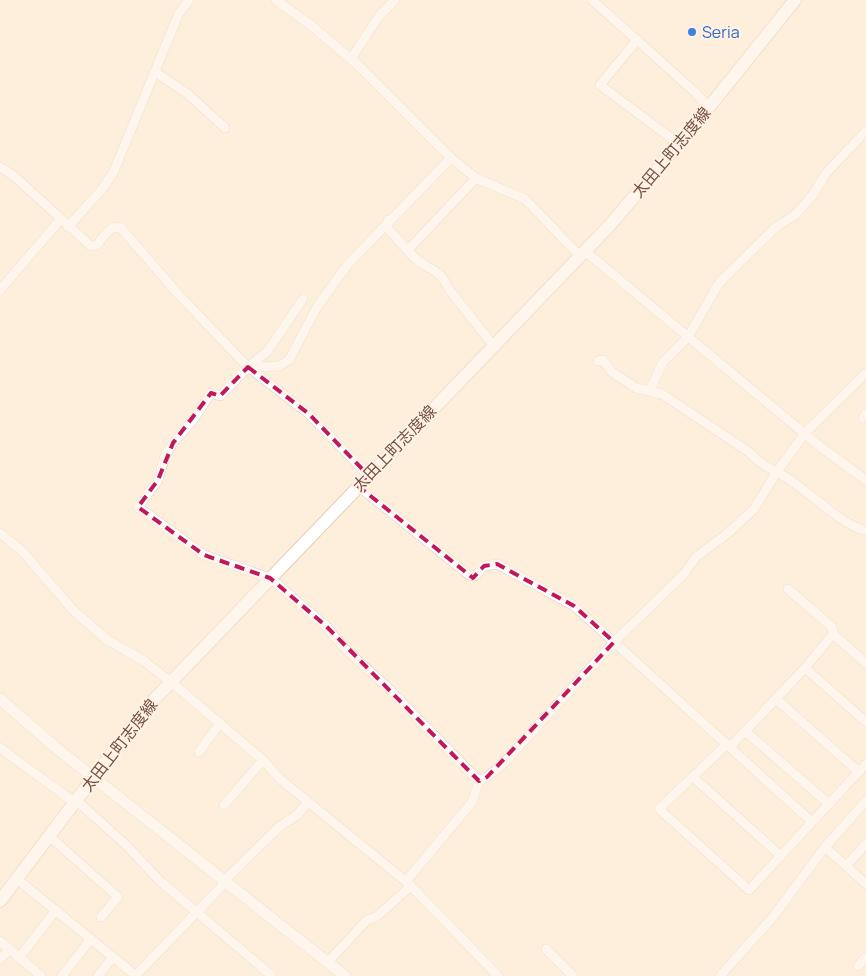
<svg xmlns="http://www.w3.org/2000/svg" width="866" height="976" font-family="Manrope,'Noto Sans JP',sans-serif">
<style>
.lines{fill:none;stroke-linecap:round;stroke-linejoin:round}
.minor-casing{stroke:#e4cbbb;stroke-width:10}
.tertiary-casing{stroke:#e4cbbb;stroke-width:12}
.secondary-casing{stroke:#eacbb8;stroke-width:14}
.minor{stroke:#fff;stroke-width:9}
.tertiary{stroke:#fff;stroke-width:11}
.secondary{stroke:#fff;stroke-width:12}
.marked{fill:none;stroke:#c2185b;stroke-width:4;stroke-dasharray:10 6;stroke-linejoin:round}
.shop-dot{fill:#3f7fe0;stroke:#fff2e5;stroke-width:2}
.labels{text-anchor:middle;stroke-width:4.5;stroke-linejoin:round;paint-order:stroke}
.shop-label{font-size:16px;fill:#366cbe;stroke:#fff2e5;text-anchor:start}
.street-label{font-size:16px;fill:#755144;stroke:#fff2e5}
</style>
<rect width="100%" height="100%" fill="#feeedc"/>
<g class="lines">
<defs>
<g id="minor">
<polyline points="276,0 312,26 360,67 451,158 476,178 525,199 580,256"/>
<polyline points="592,0 696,93 709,108"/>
<polyline points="637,40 600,85 679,144"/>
<polyline points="351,59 379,16 395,0"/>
<polyline points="155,72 188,94 225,128"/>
<path d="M0,167L14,176L91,246L97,245C105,236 107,227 120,227L180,296L248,367L309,414L368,475"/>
<path d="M388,220V229C398,239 406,250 416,259C429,270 442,270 448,288L493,345"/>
<polyline points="68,227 103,188 114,171 179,13 189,0"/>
<polyline points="408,250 476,178"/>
<polyline points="585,251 822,448 866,480"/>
<polyline points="0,290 60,220"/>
<polyline points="303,299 267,352 248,367 220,396 211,393 193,420 173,443 165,456 158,480 138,507 204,555 270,578 326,626 344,648 385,685 479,781"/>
<path d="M598,361L603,360L612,372L636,388L662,394L749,452C760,465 773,469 787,478C811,493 840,524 866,531"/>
<polyline points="257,367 279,366 289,360 317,307 348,264 451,158"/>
<polyline points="650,390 663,362 688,337 719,283 776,227 795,215 812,196 827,172 866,131"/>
<polyline points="863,418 866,413"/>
<polyline points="358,486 469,575 475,576 484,566 497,564 574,606 614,642 503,764 487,777 479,781 472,802 406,881"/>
<polyline points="0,533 23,552 73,610 106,639 144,661 171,682 263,760 280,779 409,884 498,976"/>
<polyline points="788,589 832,627 833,634"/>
<polyline points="866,663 833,634 805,668 733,744 726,745 659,809 749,890 866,764"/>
<polyline points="805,668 866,722"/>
<polyline points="776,699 859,772"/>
<polyline points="745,731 829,804"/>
<polyline points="0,748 74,802"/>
<polyline points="199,752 220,723"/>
<polyline points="693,777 781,856"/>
<polyline points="76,800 125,844 160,881 272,976"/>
<polyline points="224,805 263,760"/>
<polyline points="812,822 614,642 684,574 696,557 728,533 754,509 776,473 805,433 866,373"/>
<polyline points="49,836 118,897 101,917"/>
<polyline points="825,847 866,884"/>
<polyline points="846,866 866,844"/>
<polyline points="17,879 135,975"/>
<polyline points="224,881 279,827 297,815 308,802"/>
<polyline points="0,941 41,976"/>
<polyline points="546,949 573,976"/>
<polyline points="19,958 56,910"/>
<polyline points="0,959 9,950"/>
<polyline points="328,962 367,920 376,917 411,886"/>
<polyline points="858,966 866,957"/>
<polyline points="62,976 91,939"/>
<polyline points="98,976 113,957"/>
<polyline points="135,976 226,882"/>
<polyline points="720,976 773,917 825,847 866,801"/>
</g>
<polyline id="tertiary" points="0,699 55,747 345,976"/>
<polyline id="secondary" points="0,901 147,707 610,225 689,132 795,0"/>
</defs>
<use href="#minor" class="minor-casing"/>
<use href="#tertiary" class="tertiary-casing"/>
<use href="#secondary" class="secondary-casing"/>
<use href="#minor" class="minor"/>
<use href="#tertiary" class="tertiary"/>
<use href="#secondary" class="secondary"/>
</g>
<path d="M0 0H866V976H0ZM248,367L309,414L368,475L358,486L473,578L484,566L497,564L574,606L614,642L487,777L479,781L326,626L270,578L204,555L138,507L158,480L173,443L211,393L220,396Z" fill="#feeedc" fill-opacity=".55" fill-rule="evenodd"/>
<path class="marked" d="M248,367L309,414L368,475L358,486L473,578L484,566L497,564L574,606L614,642L487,777L479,781L326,626L270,578L204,555L138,507L158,480L173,443L211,393L220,396Z"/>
<circle class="shop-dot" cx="692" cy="32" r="5"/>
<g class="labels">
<g class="shop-label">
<text x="702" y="38">Seria</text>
</g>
<g class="street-label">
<text transform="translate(671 152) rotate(-50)" y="6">太田上町志度線</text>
<text transform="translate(394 448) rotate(-46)" y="6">太田上町志度線</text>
<text transform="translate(119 745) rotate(-52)" y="6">太田上町志度線</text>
</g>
</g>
</svg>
